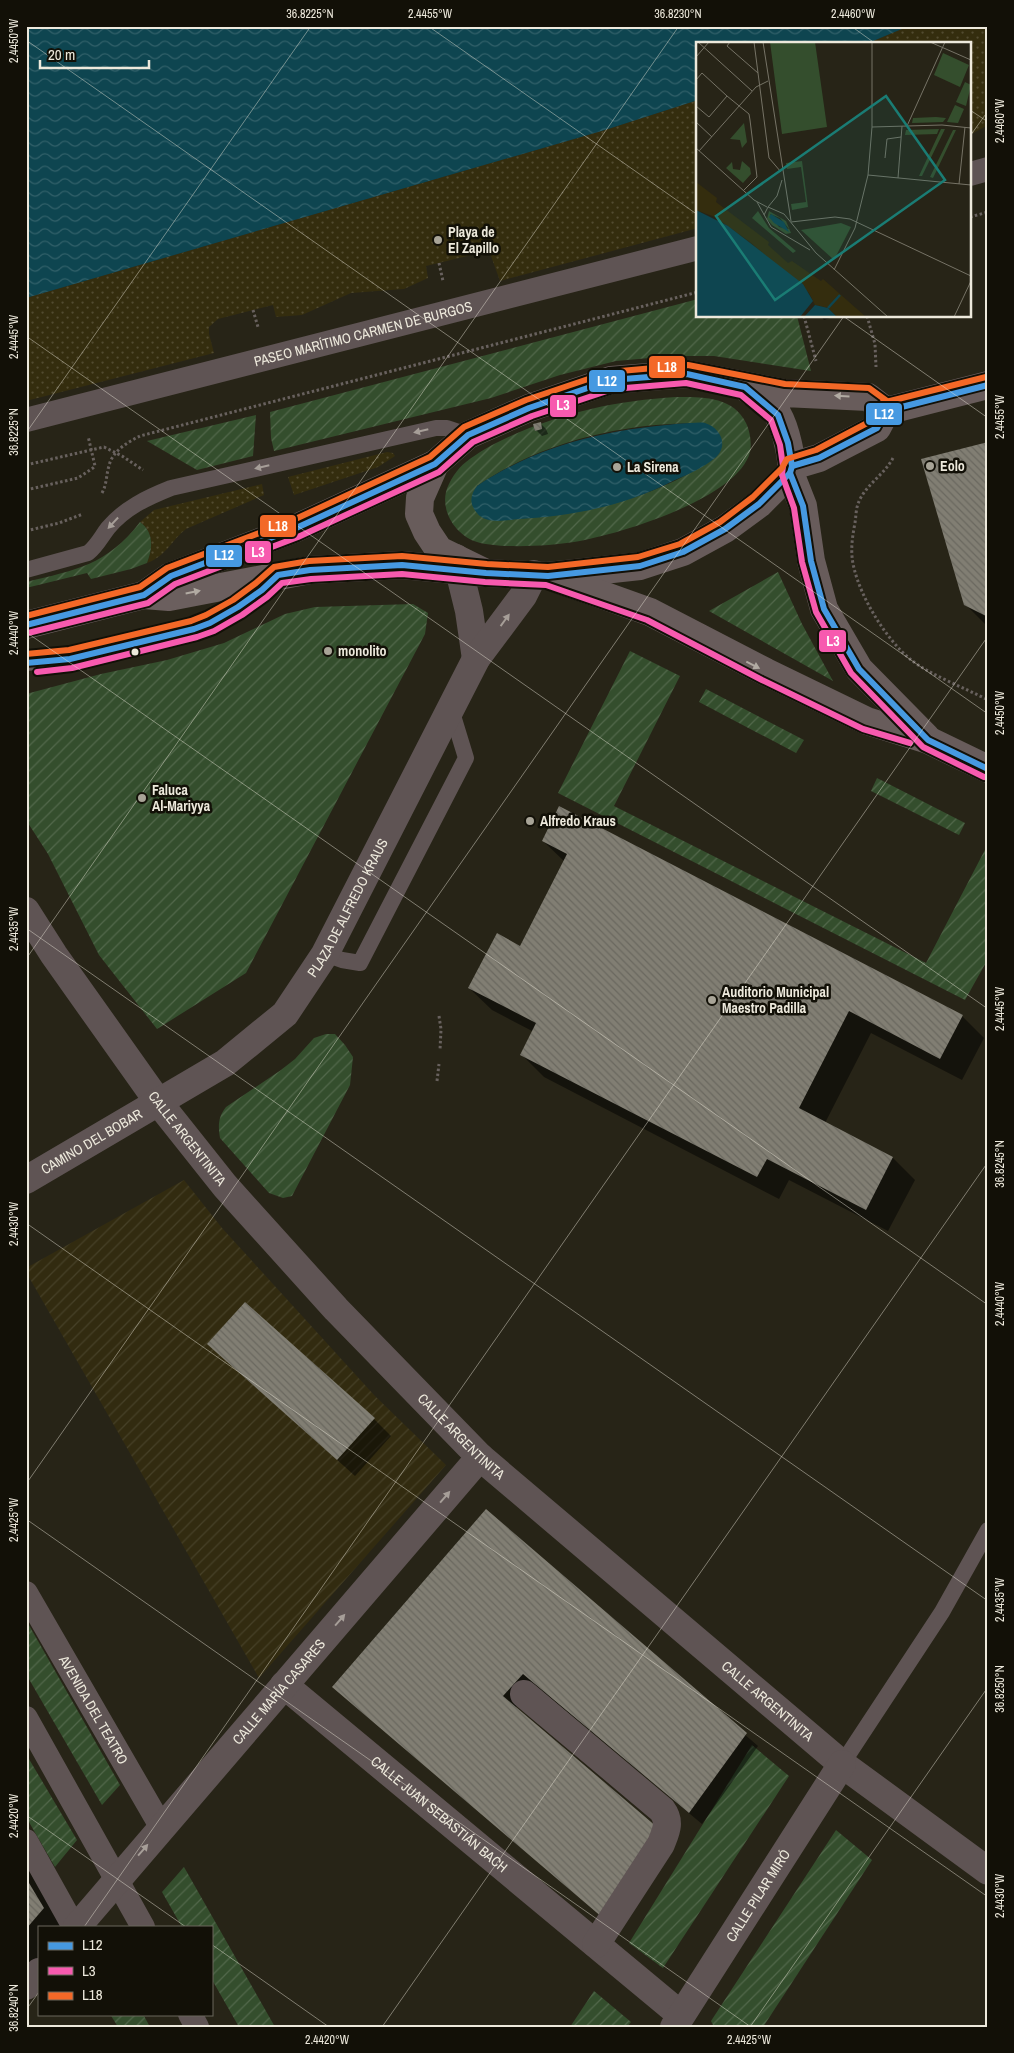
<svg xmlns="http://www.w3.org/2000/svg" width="1014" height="2053" font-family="'Archivo Narrow',sans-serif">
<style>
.industrial{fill:url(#industrial-furrows)}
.sand{fill:url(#sand-dots)}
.garden{fill:url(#garden-furrows);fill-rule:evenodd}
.water{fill:url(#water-waves)}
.shadow{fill:#0007}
.building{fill:url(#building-back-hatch)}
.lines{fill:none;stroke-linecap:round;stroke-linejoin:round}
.path{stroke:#68615e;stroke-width:3;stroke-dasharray:2.5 2.5;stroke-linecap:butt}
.service{stroke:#5f5454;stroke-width:16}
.pedestrian{stroke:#5f5454;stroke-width:24}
.minor{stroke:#5f5454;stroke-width:28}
.secondary{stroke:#6b5f5e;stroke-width:28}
.primary{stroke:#685c5b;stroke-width:28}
.bus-1-casing{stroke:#121007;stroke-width:10}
.bus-2-casing{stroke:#121007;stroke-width:10}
.bus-3-casing{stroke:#121007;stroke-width:10}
.bus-1{stroke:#4699e1;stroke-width:6}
.bus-2{stroke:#f75aaf;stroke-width:6}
.bus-3{stroke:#f36827;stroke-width:6}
.oneway{fill:#b1aaa2}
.oneway2{fill:#a69e98}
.oneway3{fill:#b2aba3}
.ticks{fill:none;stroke:#ede9dc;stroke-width:1;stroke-opacity:0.45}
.poi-dot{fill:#a8a497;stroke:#121007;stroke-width:2}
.bus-dot{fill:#ede9dc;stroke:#121007;stroke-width:2}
.labels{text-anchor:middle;stroke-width:5;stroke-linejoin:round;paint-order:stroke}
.poi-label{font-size:14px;font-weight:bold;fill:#ede9dc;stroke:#121007;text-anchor:start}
.street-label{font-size:14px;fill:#ede9dc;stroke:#121007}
.inset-river{fill:none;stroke:#0e4550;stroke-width:2.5}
.inset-road{fill:none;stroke:#767366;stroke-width:1}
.view{fill:#1a7c74;fill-opacity:0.15;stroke:#1a7c74;stroke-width:2.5}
.inset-edge{fill:none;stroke:#ede9dc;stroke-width:2.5}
.line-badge{stroke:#121007;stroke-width:2}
.badge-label{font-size:14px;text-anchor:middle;font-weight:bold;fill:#fff}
.neatline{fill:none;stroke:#ede9dc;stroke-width:2}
.ticks-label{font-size:12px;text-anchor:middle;fill:#ede9dc}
</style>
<defs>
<pattern id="industrial-furrows" width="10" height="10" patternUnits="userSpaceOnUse" patternTransform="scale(1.25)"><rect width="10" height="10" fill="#322b10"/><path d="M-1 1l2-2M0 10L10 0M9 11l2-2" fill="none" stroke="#464027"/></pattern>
<pattern id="sand-dots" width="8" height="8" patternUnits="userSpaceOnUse" patternTransform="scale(1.25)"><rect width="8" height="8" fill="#342d0e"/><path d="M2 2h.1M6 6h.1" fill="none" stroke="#524b30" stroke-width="1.8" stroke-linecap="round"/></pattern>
<pattern id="garden-furrows" width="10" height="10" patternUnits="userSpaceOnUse" patternTransform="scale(1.25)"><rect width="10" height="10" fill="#344e2d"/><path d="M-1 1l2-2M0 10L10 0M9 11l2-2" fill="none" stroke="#52684b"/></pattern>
<pattern id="water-waves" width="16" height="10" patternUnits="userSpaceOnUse" patternTransform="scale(1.25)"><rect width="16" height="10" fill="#0e4550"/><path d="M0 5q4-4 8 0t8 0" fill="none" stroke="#316069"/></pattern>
<pattern id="building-back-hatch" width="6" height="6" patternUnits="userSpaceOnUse" patternTransform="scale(1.25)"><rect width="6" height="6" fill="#817e73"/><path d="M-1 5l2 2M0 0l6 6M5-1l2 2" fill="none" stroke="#6a685f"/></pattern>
</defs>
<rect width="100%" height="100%" fill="#272417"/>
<polygon class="industrial" points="184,1180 222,1228 375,1396 446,1465 259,1678 26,1272 26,1268"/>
<g class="sand">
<polygon points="909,26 988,26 988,125 970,135 970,44 866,44"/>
<polygon points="698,100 698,228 500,281 491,256 486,253 480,253 426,266 428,278 404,289 351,293 302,315 276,317 273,305 218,319 209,327 209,334 214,353 26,401 26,298 605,130"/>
<polygon points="387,452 393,453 395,456 378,467 294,495 288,477"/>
<path d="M262,484L264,495L186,529C172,540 165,557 147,563C153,548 154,532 140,522L154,510Z"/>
</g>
<g class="garden">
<polygon points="698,299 698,316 797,316 811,371 714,356 672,356 616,361 560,375 491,398 274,451 271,438 270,412"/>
<path d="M676,397C701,397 733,396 746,423C750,431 752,444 750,452C738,499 617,535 574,542C550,546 500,549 477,542C457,536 441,513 446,492C449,481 457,469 466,462C496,438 554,417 591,409C619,402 648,399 676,397ZM705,423L716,457C647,504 573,516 492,520L477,486C542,441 626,422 705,423Z"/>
<polygon points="256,415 253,456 197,470 147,441"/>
<path d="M140,522C154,532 153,548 147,563L131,569L91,579L87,573L26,588V582C76,570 107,565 140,522Z"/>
<polygon points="778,572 802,624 833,681 709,611"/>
<polygon points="413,604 428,613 425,634 246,973 157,1029 99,955 48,854 26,820 26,694 101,674 167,660 224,643 285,614 315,607"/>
<polygon points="630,651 680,676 614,806 926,963 988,844 988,959 965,1000 558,793"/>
<polygon points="706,689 804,740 796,753 699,702"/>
<polygon points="877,778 965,823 959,835 871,791"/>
<path d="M326,1034H335L345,1045L353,1057L350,1085L292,1196L283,1198L269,1193L220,1138C218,1126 218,1117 226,1107L281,1070L295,1059L314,1038Z"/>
<polygon points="26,1620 120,1785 102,1805 26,1674"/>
<polygon points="752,1745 789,1776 663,1968 629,1943"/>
<polygon points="26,1754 77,1840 55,1867 26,1817"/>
<polygon points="836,1830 872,1860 763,2027 714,2027 711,2021"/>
<polygon points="184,1867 275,2027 239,2027 211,1978 211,1927 182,1927 162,1892"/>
<polygon points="594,1991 631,2022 627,2027 570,2027"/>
<polygon points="110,2014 143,2014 150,2027 118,2027"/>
</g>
<g class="water">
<polygon points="26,26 909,26 866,44 698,44 698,100 605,130 26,298"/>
<path d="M690,423C695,423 701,422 705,423C721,428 729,446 715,458C703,468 689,474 675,480C627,505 574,516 520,519C507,520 486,525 477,513C469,504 470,495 477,486C541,443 614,428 690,423Z"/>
</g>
<g class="shadow">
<polygon points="821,316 836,316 824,320"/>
<polygon points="540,423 546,429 548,434 542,436 536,430"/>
<polygon points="988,444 988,627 965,604"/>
<polygon points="543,841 962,1016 984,1038 962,1080 871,1033 825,1123 893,1158 915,1180 888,1231 789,1180 779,1199 544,1077 522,1055 534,1032 492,1010 469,988 520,947 565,862"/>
<polygon points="209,1344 374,1419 391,1436 355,1476"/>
<polygon points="486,1511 758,1746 702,1824 535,1685 515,1708 346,1698"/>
<polygon points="26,1865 63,1927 39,1927 39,1963 26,1977"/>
</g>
<g class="building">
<polygon points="541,422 542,429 535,431 533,424"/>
<polygon points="988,442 988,617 964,605 921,459"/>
<polygon points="559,806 963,1015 940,1059 849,1011 799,1108 893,1157 866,1210 767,1159 757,1177 520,1055 536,1023 468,988 497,933 520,946 567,854 542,841"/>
<polygon points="245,1302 375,1418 337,1460 207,1344"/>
<polygon points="486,1509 747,1733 689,1813 523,1674 503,1696 657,1827 603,1918 332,1687"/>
<polygon points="26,1878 44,1908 26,1929"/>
</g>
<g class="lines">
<g class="path">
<polyline points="970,217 988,212"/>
<polyline points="439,263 443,281"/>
<polyline points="253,310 258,327 260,328"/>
<polyline points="804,316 816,361"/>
<polyline points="867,316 875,344 876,367"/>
<path d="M893,458C884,475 864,486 858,504C856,509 856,516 855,523C852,538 850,553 854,568C861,598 886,639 910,659C928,674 965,688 988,700"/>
<polyline points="26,465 104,447 122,456 143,470"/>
<polyline points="26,490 78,478 93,468 95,466 88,436"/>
<path d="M102,493C107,484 106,475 109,466C112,451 128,442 140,436L698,292"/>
<polyline points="26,531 59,523 83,514"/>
<polyline points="439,1016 441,1029 440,1050"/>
<polyline points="437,1081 439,1064"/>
</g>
<g class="service">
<path d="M26,570L88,553C97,546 101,537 108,528C125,508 146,498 171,488L436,428H447L468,435"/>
<path d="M26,663L70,659L194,629C223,618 250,601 273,580"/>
<polyline points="325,954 342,960 360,963 466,758 451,709"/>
<polyline points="842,1764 942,1612 988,1530"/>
</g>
<g class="pedestrian">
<polyline points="970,174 988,169"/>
<path id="s1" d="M26,420L698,248"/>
<path id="s2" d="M26,1593L162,1828"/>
<polyline points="26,1718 143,1927"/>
<polyline points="26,1841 74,1927"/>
<polyline points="190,2014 197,2027"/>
</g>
<g class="minor">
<polyline points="456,558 469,611 476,659"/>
<path id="s3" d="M26,911L54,955L159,1103L225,1186L336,1309L480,1457L842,1764L988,1871"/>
<path id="s4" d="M26,1180L225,1063L285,1014L325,954L476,659L523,596L534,574"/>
<path id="s5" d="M284,1685L681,2015"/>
<path d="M524,1694L662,1810C671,1822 666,1831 661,1844L596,1944"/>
<path id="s6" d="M77,1927L480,1457"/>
<polyline points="26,1986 39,1972"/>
<path id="s7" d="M674,2027L842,1764"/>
</g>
<g class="secondary">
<polyline points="144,595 171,576 294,529 435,464"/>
<polyline points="26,625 144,595 169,597 310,570 402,565 485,573"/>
</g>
<g class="primary">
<path d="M745,387C754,394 772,406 778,415C785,427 794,461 790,473L759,504L725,529L683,552L640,566L548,576L486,573L439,550L427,532L419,514L420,498L435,464L468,435L529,408L611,380L687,374L784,393L868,397L886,411"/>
<polyline points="792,466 819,458 877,428 886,411 988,385"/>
<polyline points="790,473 803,506 811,561 824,609 859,669 926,737"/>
<polyline points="555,578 650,612 766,672 867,721 928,740 988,769"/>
</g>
<defs>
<g id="bus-1">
<polyline points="792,466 819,458 877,428 886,411 988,385"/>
<polyline points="790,473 803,506 811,561 824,609 859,669 928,740 988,769"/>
<polyline points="26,625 144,595 171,576 294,529 435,464 468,435 529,408 611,380 687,374 745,387 778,415 788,443 792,466 790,473 759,504 725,529 683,552 640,566 548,576 486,573 402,565 310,570 278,575 262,590 238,607 210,623 194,629 70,659 26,663"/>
</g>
<g id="bus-2">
<polyline points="28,633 148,603 175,584 298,537 439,472 473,442 532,416 613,389 686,383 741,395 771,420 780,445 783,466 782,475 794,508 802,562 816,612 851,673 923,747 984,777"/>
<polyline points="37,672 72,668 197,637 214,631 242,615 267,597 282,583 311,579 402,574 485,582 546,585 647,620 762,680 863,729 910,743"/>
</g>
<g id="bus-3">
<polyline points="26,616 140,587 167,568 291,521 430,457 464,427 526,400 609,372 688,365 785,384 869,388 891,404"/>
<polyline points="26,654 69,650 191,621 206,615 233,600 256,583 274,567 309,561 402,556 487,564 548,567 638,557 680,544 720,522 753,497 782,468 787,459 816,450 871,421 882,403 986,377"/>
</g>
</defs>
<use href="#bus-1" class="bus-1-casing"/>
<use href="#bus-2" class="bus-2-casing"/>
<use href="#bus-3" class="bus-3-casing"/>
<use href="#bus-1" class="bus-1"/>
<use href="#bus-2" class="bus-2"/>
<use href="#bus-3" class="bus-3"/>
</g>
<defs><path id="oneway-solid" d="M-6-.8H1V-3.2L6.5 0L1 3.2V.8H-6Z" transform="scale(1.25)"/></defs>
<g class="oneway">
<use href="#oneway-solid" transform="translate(842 396) rotate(-177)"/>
<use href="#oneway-solid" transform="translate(753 665) rotate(27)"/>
</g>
<g class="oneway2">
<use href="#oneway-solid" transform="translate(421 431) rotate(167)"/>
<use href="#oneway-solid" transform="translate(262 467) rotate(167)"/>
<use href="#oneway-solid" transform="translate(113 523) rotate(133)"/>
<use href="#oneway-solid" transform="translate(505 620) rotate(-54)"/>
<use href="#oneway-solid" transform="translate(445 1497) rotate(-49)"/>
<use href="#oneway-solid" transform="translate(340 1620) rotate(-49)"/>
<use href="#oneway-solid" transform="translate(143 1850) rotate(-49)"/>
</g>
<use class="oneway3" href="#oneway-solid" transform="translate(193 592) rotate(-11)"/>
<path class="ticks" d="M428,26L698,215M851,26L876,44M26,40L988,714M970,110L988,122M970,136L988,111M843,316L988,418M26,336L988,1009M26,433L311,26M26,632L988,1305M26,928L988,1601M26,959L679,26M26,1223L988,1897M26,1484L844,316M26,1519L751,2027M26,1815L186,1927M84,1927L988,636M211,1944L329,2027M26,2010L39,1992M382,2027L988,1162M750,2027L988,1687"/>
<g class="poi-dot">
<circle cx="438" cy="240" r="5"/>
<circle cx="930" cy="466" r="5"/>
<circle cx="617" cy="467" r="5"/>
<circle cx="328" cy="651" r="5"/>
<circle cx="142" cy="798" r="5"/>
<circle cx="530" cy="821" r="5"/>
<circle cx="712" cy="1000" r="5"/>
</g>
<circle class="bus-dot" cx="135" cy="652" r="4.5"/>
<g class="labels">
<g class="poi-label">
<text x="448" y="237">Playa de<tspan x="448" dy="16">El Zapillo</tspan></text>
<text x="940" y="471">Eolo</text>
<text x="627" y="472">La Sirena</text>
<text x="338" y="656">monolito</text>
<text x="152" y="795">Faluca<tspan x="152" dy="16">Al-Mariyya</tspan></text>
<text x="540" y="826">Alfredo Kraus</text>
<text x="722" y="997">Auditorio Municipal<tspan x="722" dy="16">Maestro Padilla</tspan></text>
</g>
<g class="street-label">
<text dy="5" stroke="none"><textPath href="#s1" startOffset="348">PASEO MARÍTIMO CARMEN DE BURGOS</textPath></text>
<text dy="5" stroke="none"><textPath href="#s4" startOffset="432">PLAZA DE ALFREDO KRAUS</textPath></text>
<text dy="5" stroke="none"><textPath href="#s3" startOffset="279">CALLE ARGENTINITA</textPath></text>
<text dy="5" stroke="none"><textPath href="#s4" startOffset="76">CAMINO DEL BOBAR</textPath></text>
<text dy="5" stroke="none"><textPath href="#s3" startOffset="684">CALLE ARGENTINITA</textPath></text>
<text dy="5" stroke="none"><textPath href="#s6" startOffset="310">CALLE MARÍA CASARES</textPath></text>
<text dy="5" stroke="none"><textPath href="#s3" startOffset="1089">CALLE ARGENTINITA</textPath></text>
<text dy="5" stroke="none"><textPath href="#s2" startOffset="135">AVENIDA DEL TEATRO</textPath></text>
<text dy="5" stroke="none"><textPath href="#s5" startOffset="202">CALLE JUAN SEBASTIÁN BACH</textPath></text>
<text dy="5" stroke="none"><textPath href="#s7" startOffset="156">CALLE PILAR MIRÓ</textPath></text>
</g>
</g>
<g transform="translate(696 42)">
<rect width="275" height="275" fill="#272417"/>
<path d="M74,0H119L131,85L86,92ZM247,11L273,23L264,45L238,33Z" fill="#344e2d"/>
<path d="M0,140L21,156L20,160L73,200L72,203L92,221L96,219L125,239L127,237L170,275H141L132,266L119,263L113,251L54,200L19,175L0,168Z" fill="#342d0e"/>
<path d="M269,40L275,43L270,64L260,60ZM259,63L268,67L262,81L251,80ZM217,76L240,75L250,76L247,80L216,81ZM48,81L51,100L46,106L44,98L34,97ZM243,87L241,92L209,93L210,88ZM245,87H249L226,134H223ZM257,88H260L237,136L234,135ZM46,119L54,126L55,132L47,141L30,126L36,120L37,127L44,128ZM106,119L112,165L96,168L95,162L110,160L105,125L91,127L90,121ZM62,169L73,186L100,209L97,211L56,176ZM73,169L90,179L95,191L90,192L76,183L71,177ZM74,172L84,176L93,187L83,185ZM145,181L155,185L138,218L105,188Z" fill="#344e2d" fill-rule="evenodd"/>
<path d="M0,168L32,184L107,242L117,259L104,275H0ZM75,172L88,180L93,190L78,181L73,175ZM119,263L132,266L141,275H108Z" fill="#0e4550"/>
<path class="inset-river" d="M132,266L144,253"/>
<path class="inset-road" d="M2,0L56,49M34,0L31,4L62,31M58,0L73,116L85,130M67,0L95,179M234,0L275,18M0,15L13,0M0,38L6,31L31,54L13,75L0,64M31,54L53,72L54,78L61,135L48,148M0,80L16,95M211,84L249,0M176,85L246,83L275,86M0,106L58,158L71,165M3,109L60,45L72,39M189,116L191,97L205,95M172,133L275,143M202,136L206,84M263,142L269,85M61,160L75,185L114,208M72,165L81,154L86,138M68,173L72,165L88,172L120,211L192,275M95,180L139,175L154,177L275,234M138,228L159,186L172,133L176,85V0M258,275L275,239"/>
<path class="view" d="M190,54L249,138L79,258L20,174Z"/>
<rect width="275" height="275" class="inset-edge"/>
</g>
<g class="line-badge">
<rect x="648" y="355" width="38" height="24" rx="5" fill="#f36827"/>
<rect x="588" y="369" width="38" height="24" rx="5" fill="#4699e1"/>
<rect x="549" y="394" width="28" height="24" rx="5" fill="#f75aaf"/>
<rect x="865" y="402" width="38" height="24" rx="5" fill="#4699e1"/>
<rect x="259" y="514" width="38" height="24" rx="5" fill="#f36827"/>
<rect x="244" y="540" width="28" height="24" rx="5" fill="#f75aaf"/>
<rect x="205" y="544" width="38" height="24" rx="5" fill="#4699e1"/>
<rect x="818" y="629" width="29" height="24" rx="5" fill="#f75aaf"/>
</g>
<g class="badge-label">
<text x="667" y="372">L18</text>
<text x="607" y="386">L12</text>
<text x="563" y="410">L3</text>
<text x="884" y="419">L12</text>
<text x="278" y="531">L18</text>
<text x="258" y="557">L3</text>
<text x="224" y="560">L12</text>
<text x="833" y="646">L3</text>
</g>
<rect width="1014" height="2053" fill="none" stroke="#121007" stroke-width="55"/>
<rect x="38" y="1926" width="175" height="90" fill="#121007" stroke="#6a675c"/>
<rect x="48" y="1942" width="25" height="8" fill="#4699e1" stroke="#6a675c"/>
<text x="82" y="1950" font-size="15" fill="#ede9dc">L12</text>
<rect x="48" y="1967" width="25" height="8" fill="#f75aaf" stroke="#6a675c"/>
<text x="82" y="1976" font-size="15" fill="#ede9dc">L3</text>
<rect x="48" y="1992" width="25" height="8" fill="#f36827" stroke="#6a675c"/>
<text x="82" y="2000" font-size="15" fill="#ede9dc">L18</text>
<path d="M40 60v8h109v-8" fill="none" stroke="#ede9dc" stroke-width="2.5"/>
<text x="48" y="60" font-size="15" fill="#ede9dc" stroke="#121007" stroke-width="4" paint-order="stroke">20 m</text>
<rect x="28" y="28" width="958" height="1998" class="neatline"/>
<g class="ticks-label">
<text x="310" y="18">36.8225°N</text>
<text x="430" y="18">2.4455°W</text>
<text x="678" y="18">36.8230°N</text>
<text x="853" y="18">2.4460°W</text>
<text transform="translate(14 41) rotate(-90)" y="4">2.4450°W</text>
<text transform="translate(1000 121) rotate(-90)" y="4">2.4460°W</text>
<text transform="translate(14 337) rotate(-90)" y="4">2.4445°W</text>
<text transform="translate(1000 417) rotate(-90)" y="4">2.4455°W</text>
<text transform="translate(14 432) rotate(-90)" y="4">36.8225°N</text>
<text transform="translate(14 633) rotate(-90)" y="4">2.4440°W</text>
<text transform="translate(1000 713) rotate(-90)" y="4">2.4450°W</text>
<text transform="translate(14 929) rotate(-90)" y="4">2.4435°W</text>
<text transform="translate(1000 1009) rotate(-90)" y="4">2.4445°W</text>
<text transform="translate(1000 1164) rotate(-90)" y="4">36.8245°N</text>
<text transform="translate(14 1224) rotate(-90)" y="4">2.4430°W</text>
<text transform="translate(1000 1304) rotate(-90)" y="4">2.4440°W</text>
<text transform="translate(14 1520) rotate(-90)" y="4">2.4425°W</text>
<text transform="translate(1000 1600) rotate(-90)" y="4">2.4435°W</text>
<text transform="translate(1000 1689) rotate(-90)" y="4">36.8250°N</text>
<text transform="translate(14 1816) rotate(-90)" y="4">2.4420°W</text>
<text transform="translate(1000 1896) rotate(-90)" y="4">2.4430°W</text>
<text transform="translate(14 2008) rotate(-90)" y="4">36.8240°N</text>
<text x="327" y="2044">2.4420°W</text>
<text x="749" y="2044">2.4425°W</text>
</g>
</svg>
